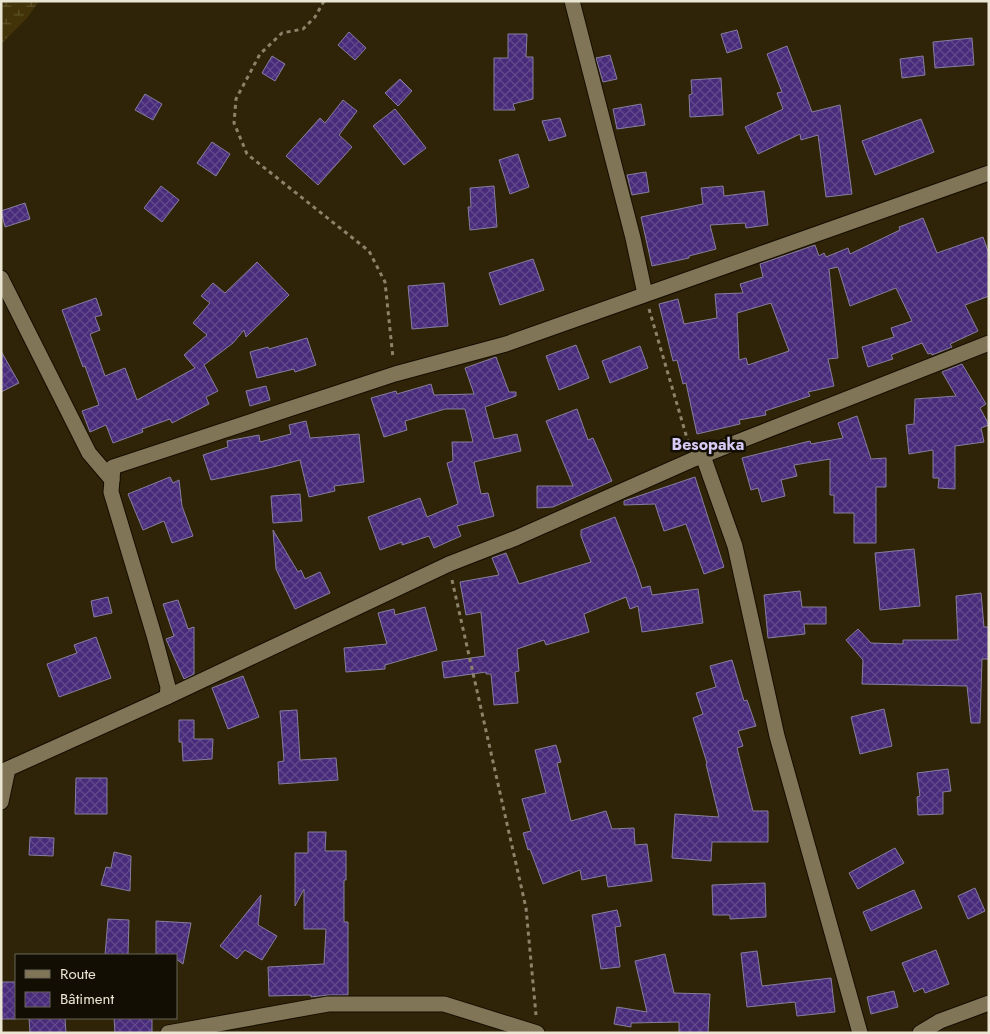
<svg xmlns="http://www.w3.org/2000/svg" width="990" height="1034" font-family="Jost,sans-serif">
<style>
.wetland{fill:url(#wetland-marsh)}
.building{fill:url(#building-cross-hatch);stroke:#867e9d;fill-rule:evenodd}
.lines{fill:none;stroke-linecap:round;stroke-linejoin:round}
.minor-casing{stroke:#150e00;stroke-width:17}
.path{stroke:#8c836c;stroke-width:3;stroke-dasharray:4 4;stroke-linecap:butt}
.minor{stroke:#817557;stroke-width:15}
.labels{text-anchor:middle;stroke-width:5;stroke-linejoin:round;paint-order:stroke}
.neighbourhood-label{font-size:16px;font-weight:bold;fill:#d5cbf6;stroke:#130e04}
</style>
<defs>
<pattern id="wetland-marsh" width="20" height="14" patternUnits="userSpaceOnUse" patternTransform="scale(1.25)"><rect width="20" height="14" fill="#423408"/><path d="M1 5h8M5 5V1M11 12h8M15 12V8" fill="none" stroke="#5d512b"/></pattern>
<pattern id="building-cross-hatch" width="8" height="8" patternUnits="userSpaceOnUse" patternTransform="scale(1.25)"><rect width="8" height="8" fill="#482b7a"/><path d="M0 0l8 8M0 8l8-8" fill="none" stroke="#634a8c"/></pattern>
</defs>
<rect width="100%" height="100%" fill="#2f2407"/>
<polygon class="wetland" points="1,1 39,1 27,18 1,44"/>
<g class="building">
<polygon points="737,30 742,48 727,53 721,34"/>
<polygon points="349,32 366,48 355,60 338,45"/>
<polygon points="508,34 527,34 526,57 533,57 533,99 513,104 515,110 494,110 494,58 508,58"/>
<polygon points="972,38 974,65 935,68 933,42"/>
<polygon points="787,46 812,112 840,105 852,194 826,197 818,135 801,140 800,134 758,154 745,127 783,109 777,93 782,92 767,54"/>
<polygon points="610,55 617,79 603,82 596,58"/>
<polygon points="272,56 285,64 275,81 262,73"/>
<polygon points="923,56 925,75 902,78 900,59"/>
<polygon points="721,78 723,115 690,117 689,95 692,94 691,80"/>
<polygon points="400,79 412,91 398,106 385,93"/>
<polygon points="145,94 162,104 153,120 135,110"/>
<polygon points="343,100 357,111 339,135 352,147 318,185 286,156 320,118 325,123"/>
<polygon points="641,104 645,125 617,129 613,109"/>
<polygon points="395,109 426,148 404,165 373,126"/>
<polygon points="560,118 566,136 549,141 542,121"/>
<polygon points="921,119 934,152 875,175 862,141"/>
<polygon points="212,142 230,154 216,176 197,163"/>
<polygon points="518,154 529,187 510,194 499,160"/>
<polygon points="646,172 649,192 632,195 627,175"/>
<polygon points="161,186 179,200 162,222 144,208"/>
<polygon points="494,186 497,227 470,230 468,207 471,207 470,188"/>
<polygon points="723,186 724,196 764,191 768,225 746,228 745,223 710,225 716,249 689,256 689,258 652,266 641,217 703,204 701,188"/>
<polygon points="25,203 30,219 5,227 1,211"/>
<path d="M923,218L937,253L983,237L989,254V296L965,305L978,331L950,344L952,347L932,355L931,353L928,354L922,343L891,355L893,359L868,367L862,347L894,337L891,328L912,321L896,288L850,306L838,267L829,269L838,358L828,359L834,386L808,392L810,396L765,411L766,415L739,420L740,424L697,434L686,383L683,384L677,360L673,361L659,304L678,299L684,324L717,318L715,294L743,293L740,284L763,277L760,264L815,245L819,256L824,253L826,257L848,248L850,254L900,230L899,227ZM771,303L789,351L748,365L746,358L739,360L737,313Z"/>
<polygon points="533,259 544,290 500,305 489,273"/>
<polygon points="257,262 289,295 246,337 244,330 233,343 204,365 218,391 206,397 209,404 172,423 170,419 142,429 143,432 113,443 106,425 90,432 82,411 99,405 85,366 83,367 62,310 96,298 102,315 95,317 100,330 90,334 105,376 125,368 137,400 195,368 184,355 207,335 193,323 210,303 201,296 213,283 225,293"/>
<polygon points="444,283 448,326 412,329 408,286"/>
<polygon points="307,338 316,365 295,372 294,369 257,378 250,352 268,347 269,349"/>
<polygon points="576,345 589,378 559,390 546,356"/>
<polygon points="640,346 648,368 610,383 602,361"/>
<polygon points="1,351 19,383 1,392"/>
<polygon points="496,357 509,392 516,392 516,396 485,407 494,439 517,434 521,451 474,462 481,494 488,493 494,516 457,526 461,536 434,548 429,536 402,545 402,542 380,550 368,517 420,498 427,517 458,504 447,463 453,461 452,442 473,442 465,409 445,409 405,421 407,430 384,437 371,398 396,391 397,394 431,384 434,395 474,394 465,368"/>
<polygon points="962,364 986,404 980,408 989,425 981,428 984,442 955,446 955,489 938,488 939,478 933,478 933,450 909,454 906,425 914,424 915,399 956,396 942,372"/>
<polygon points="266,386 270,400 250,406 246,391"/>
<polygon points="577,409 588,440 593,438 612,481 553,507 537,508 537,486 573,486 546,421"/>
<polygon points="857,416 871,459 886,458 886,487 876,487 876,543 854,543 854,513 834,513 834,495 830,495 830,459 794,465 797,476 781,480 785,496 762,502 758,488 751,490 742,458 810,441 811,444 843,438 838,423"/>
<polygon points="306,421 310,438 359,434 364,482 334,486 335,491 309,497 300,460 269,468 211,480 203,455 228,447 227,441 259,435 260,442 291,434 289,425"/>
<polygon points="170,477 173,483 179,480 182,506 193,536 172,543 164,521 143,530 128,494"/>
<polygon points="695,477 724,567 704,574 686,524 664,531 655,504 624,505 624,501"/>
<polygon points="300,494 302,521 273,523 271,496"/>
<polygon points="615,517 636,570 642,588 650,586 652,595 698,589 703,623 642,632 638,606 630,609 626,597 584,614 589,632 546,645 544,640 517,649 519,671 515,672 518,703 494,705 491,674 486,674 486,672 444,678 442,662 485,656 481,612 466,615 460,582 499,575 492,558 506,553 519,584 591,562 581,536 581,530"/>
<polygon points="273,530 298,572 301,570 305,579 320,572 330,593 295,609 276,569"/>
<polygon points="914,549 920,606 880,610 875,553"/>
<polygon points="800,591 802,607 826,607 826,624 804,624 805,634 768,638 764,595"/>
<polygon points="981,593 984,627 989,627 989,659 982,659 980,723 971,723 967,686 862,684 863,660 846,640 858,629 871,643 903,644 903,640 958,640 956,596"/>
<polygon points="108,597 112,613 94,617 91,601"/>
<polygon points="178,600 188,629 194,627 194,674 184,679 166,639 174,636 163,604"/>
<polygon points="425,607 437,650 385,665 385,669 346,672 344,648 387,644 378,613 394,609 395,615"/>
<polygon points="96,637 111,678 59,697 47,664 77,653 74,645"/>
<polygon points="732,660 744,701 747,700 756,726 738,731 743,746 737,748 753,811 768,811 768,842 712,842 711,861 672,858 675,814 719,817 706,764 707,763 693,718 703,714 696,693 716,687 710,666"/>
<polygon points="243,676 259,717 228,729 212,688"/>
<polygon points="884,709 892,746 860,754 851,717"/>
<polygon points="297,710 300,760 336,758 338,780 279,784 278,762 284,761 280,711"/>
<polygon points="179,720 194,720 194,739 213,739 212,759 183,761 182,742 179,742"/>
<polygon points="556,745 561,762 557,763 571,821 606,811 612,829 634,828 635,845 647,844 652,881 608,887 606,875 582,880 580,870 543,884 530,849 528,850 523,833 531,831 522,799 546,793 535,750"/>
<polygon points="948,769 951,791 943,792 943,814 918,815 917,797 920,796 917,773"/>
<polygon points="76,778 107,778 107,814 75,814"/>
<polygon points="308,832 326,832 325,851 346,851 346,880 344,880 344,922 348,922 348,995 328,995 311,997 311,995 269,996 268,967 324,964 326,929 304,929 304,889 295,906 295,853 308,853"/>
<polygon points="30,837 54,838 53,856 29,855"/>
<polygon points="895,848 904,863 858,889 849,873"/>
<polygon points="114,852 131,856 130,891 101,885 106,867 111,868"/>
<polygon points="765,883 766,917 730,919 730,915 713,915 712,885"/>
<polygon points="975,888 985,911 968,919 958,896"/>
<polygon points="914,890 922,908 871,931 863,912"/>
<polygon points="261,895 258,925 277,936 262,960 245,950 237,959 220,946"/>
<polygon points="617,910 621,926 615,927 620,967 601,969 592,915"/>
<polygon points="108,919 129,920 128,955 105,955"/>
<polygon points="156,921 191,923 183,964 176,959 176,955 156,955"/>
<polygon points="936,950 949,984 925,993 923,988 914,992 902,963"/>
<polygon points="757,951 762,986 831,978 835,1012 797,1016 795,1002 747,1007 741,953"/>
<polygon points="665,954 674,993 710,994 708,1033 679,1033 679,1022 631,1023 631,1027 614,1024 617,1007 647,1012 635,961"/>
<rect x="1" y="982" width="15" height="37"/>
<polygon points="894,991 898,1007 871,1014 867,997"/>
<polygon points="29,1018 65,1018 66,1033 30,1033"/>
<polygon points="114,1018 152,1018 152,1033 115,1033"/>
</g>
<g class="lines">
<defs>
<g id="minor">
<polyline points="572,1 633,238 645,294"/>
<polyline points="1,278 89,453 112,480"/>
<polyline points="703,456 735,546 777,736 860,1033"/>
<polyline points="167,697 168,687 154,635 111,492 113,467 395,374 506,344 989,173"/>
<polyline points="1,772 167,697 449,564 516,538 694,459 989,343"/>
<polyline points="1,802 8,769"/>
<polyline points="168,1033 328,1004 444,1004 537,1033"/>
<polyline points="920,1033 940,1021 989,1003"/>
</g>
</defs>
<use href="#minor" class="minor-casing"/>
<g class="path">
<polyline points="324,1 315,17 303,29 282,33 260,54 236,99 234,123 247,154 369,251 385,282 393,358"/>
<polyline points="649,309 689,445"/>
<polyline points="452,580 526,908 536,1015"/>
</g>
<use href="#minor" class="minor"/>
</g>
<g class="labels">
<g class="neighbourhood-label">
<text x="708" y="450">Besopaka</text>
</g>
</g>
<rect width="990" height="1034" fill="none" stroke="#ebe5d4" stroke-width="5"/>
<rect x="15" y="954" width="162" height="65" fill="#130e04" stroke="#696457"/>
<rect x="25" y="970" width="25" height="8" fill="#817557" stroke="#696457"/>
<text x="60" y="979" font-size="15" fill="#ebe5d4">Route</text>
<rect x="25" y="992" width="25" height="15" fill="url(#building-cross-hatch)" stroke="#696457"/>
<text x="60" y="1004" font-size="15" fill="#ebe5d4">Bâtiment</text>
</svg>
